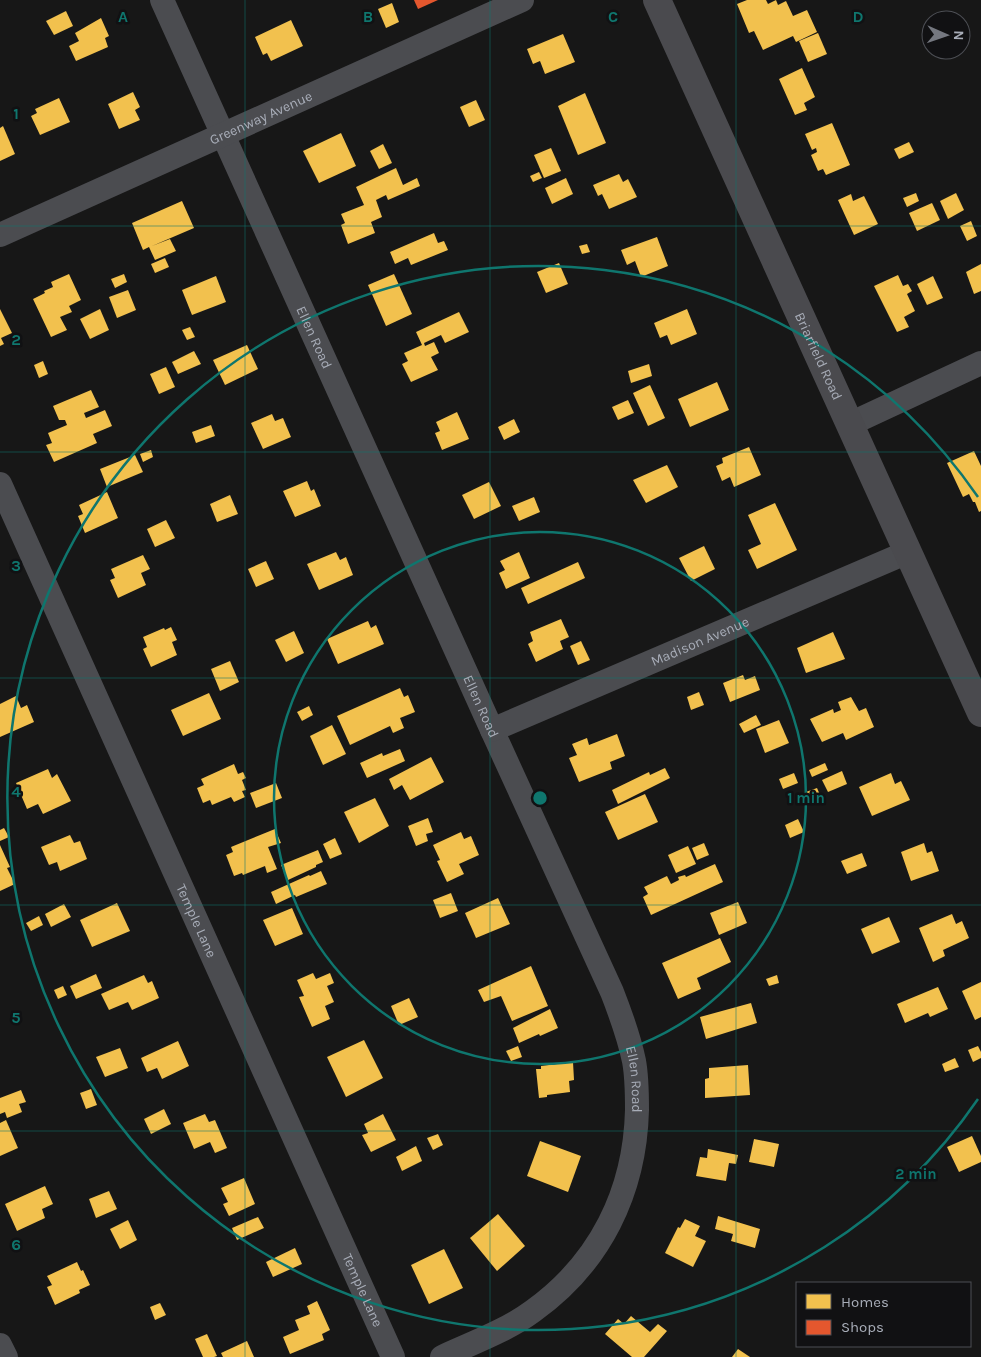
<svg xmlns="http://www.w3.org/2000/svg" width="981" height="1357" font-family="Karla,sans-serif">
<style>
.homes{fill:#f2c14e}
.shops{fill:#e4572e}
.lines{fill:none;stroke-linecap:round;stroke-linejoin:round}
.street{stroke:#4b4c50;stroke-width:24}
.secondary{stroke:#4a4a4e;stroke-width:28}
.grid{fill:none;stroke:#0f766e;stroke-width:1;stroke-opacity:0.55}
.ring{fill:none;stroke:#0f766e;stroke-width:2.5}
.labels{text-anchor:middle;stroke-width:5;stroke-linejoin:round;paint-order:stroke}
.street-label{font-size:14px;fill:#a8adb8;stroke:#111113}
.grid-label{font-size:16px;text-anchor:middle;font-weight:bold;fill:#0f766e;stroke:#111113;stroke-width:5;stroke-linejoin:round;paint-order:stroke}
.centre{fill:#0f766e;stroke:#111113;stroke-width:2.5}
.ring-label{font-size:15px;text-anchor:middle;font-weight:bold;fill:#0f766e;stroke:#111113;stroke-width:5;stroke-linejoin:round;paint-order:stroke}
</style>
<rect width="100%" height="100%" fill="#171717"/>
<g class="homes">
<polygon points="747,0 766,0 768,4 776,0 778,5 786,1 793,16 807,10 817,32 796,42 793,36 763,50 754,31 749,33 737,4"/>
<polygon points="392,3 399,22 386,28 378,9"/>
<polygon points="66,11 73,26 54,35 46,21"/>
<polygon points="101,18 109,36 105,38 108,47 76,61 69,46 79,41 75,33"/>
<polygon points="291,20 303,46 271,61 267,53 263,55 255,37"/>
<polygon points="818,33 827,54 808,62 799,41"/>
<polygon points="563,34 575,62 545,74 540,61 533,64 527,49"/>
<polygon points="802,68 815,97 804,103 807,110 795,115 779,79"/>
<polygon points="133,92 140,107 135,110 140,120 119,129 108,104"/>
<polygon points="585,93 606,143 578,155 558,106"/>
<polygon points="59,98 70,122 40,135 31,116 37,113 35,109"/>
<polygon points="476,100 485,120 469,127 460,107"/>
<polygon points="832,123 850,165 826,175 823,169 818,171 811,155 817,152 816,148 812,150 805,134"/>
<polygon points="3,126 15,154 0,161 0,128"/>
<polygon points="341,133 356,166 319,183 303,151"/>
<polygon points="909,142 914,152 899,159 894,149"/>
<polygon points="383,144 392,163 379,169 370,151"/>
<polygon points="551,148 561,171 544,178 534,155"/>
<polygon points="396,168 403,185 417,178 420,186 388,200 386,195 376,200 382,217 371,222 375,233 348,244 341,225 345,223 341,214 364,205 356,187"/>
<polygon points="539,172 542,178 533,182 530,176"/>
<polygon points="619,174 623,182 628,179 637,197 609,209 602,194 598,196 593,185"/>
<polygon points="566,178 573,194 552,204 545,188"/>
<polygon points="916,193 919,201 907,207 903,198"/>
<polygon points="956,193 964,210 948,219 940,201"/>
<polygon points="851,194 853,201 864,196 878,224 854,235 838,200"/>
<polygon points="182,201 194,228 152,246 170,239 176,251 155,260 149,247 143,250 132,223"/>
<polygon points="932,203 940,220 917,231 909,213"/>
<polygon points="971,221 977,236 967,241 960,226"/>
<polygon points="434,233 438,243 444,241 448,250 411,265 408,258 395,264 390,252"/>
<polygon points="657,237 668,266 641,277 635,261 627,265 621,250"/>
<polygon points="587,244 590,252 582,254 579,246"/>
<polygon points="165,258 169,267 155,273 151,264"/>
<polygon points="559,263 568,284 546,293 537,272"/>
<polygon points="981,264 981,291 974,294 966,272"/>
<polygon points="69,274 81,300 69,306 72,312 60,317 67,330 51,337 33,299 45,293 44,291 53,287 51,282"/>
<polygon points="124,274 127,282 115,288 111,279"/>
<polygon points="394,274 412,314 386,326 368,285"/>
<polygon points="898,275 903,286 908,284 912,291 907,294 915,311 904,317 909,327 897,332 874,286"/>
<polygon points="216,276 226,302 192,315 182,290"/>
<polygon points="933,276 943,298 927,305 917,284"/>
<polygon points="128,290 136,310 117,318 109,297"/>
<polygon points="0,309 12,333 1,338 4,344 0,346"/>
<polygon points="100,309 109,330 90,339 80,319"/>
<polygon points="687,309 697,334 671,345 667,335 660,338 654,323"/>
<polygon points="459,312 469,332 445,343 441,335 424,343 425,346 434,342 439,353 431,357 438,370 411,382 402,364 408,361 404,353 422,345 416,332"/>
<polygon points="190,327 195,337 187,340 182,330"/>
<polygon points="247,345 258,369 225,385 213,360"/>
<polygon points="194,351 201,364 178,374 172,362"/>
<polygon points="43,361 48,374 39,378 34,365"/>
<polygon points="649,364 652,376 631,383 628,371"/>
<polygon points="166,367 175,387 159,394 150,374"/>
<polygon points="717,382 729,410 690,427 678,399"/>
<polygon points="650,385 665,418 648,426 633,393"/>
<polygon points="91,390 99,407 84,413 86,418 105,410 112,426 93,434 97,443 54,462 46,445 52,443 48,433 67,425 65,420 59,420 53,406"/>
<polygon points="628,400 634,413 618,420 612,407"/>
<polygon points="457,412 469,439 442,450 435,433 440,431 436,422"/>
<polygon points="272,414 275,421 283,418 291,437 263,449 251,423"/>
<polygon points="514,419 520,432 504,440 498,427"/>
<polygon points="211,425 215,436 196,443 192,432"/>
<polygon points="749,447 761,475 734,487 730,477 722,481 716,466 723,463 722,458"/>
<polygon points="151,450 153,457 143,462 140,454"/>
<polygon points="974,451 981,466 981,511 979,512 975,502 973,502 969,494 963,497 947,463"/>
<polygon points="135,455 143,472 107,487 100,469"/>
<polygon points="667,465 678,487 646,503 633,480"/>
<polygon points="307,481 311,491 314,489 321,506 295,517 283,491"/>
<polygon points="489,482 501,506 474,519 462,495"/>
<polygon points="107,492 118,518 85,533 78,516 83,514 79,505"/>
<polygon points="230,495 238,514 217,522 210,504"/>
<polygon points="534,497 540,512 519,521 512,506"/>
<polygon points="775,503 797,550 757,569 748,550 761,544 748,515"/>
<polygon points="166,520 175,538 155,547 147,529"/>
<polygon points="704,546 715,569 691,581 679,558"/>
<polygon points="336,552 340,560 346,557 353,575 319,590 307,564"/>
<polygon points="519,552 530,578 506,589 499,573 505,570 500,561"/>
<polygon points="143,555 150,569 141,573 146,585 118,598 110,580 115,578 111,569"/>
<polygon points="266,561 274,579 256,587 248,569"/>
<polygon points="578,562 585,578 528,604 521,588"/>
<polygon points="561,619 569,637 560,641 563,649 536,662 528,644 533,641 530,632"/>
<polygon points="368,621 371,628 376,625 384,644 338,664 327,639"/>
<polygon points="171,627 177,640 172,642 177,655 151,667 143,649 147,647 143,637 164,628 165,630"/>
<polygon points="294,631 304,653 286,662 275,640"/>
<polygon points="833,632 845,659 806,673 797,648"/>
<polygon points="581,641 590,660 578,665 570,646"/>
<polygon points="230,661 239,682 220,691 211,669"/>
<polygon points="743,675 745,680 755,676 760,690 730,702 723,683"/>
<polygon points="400,688 404,697 408,695 415,712 400,718 404,728 393,733 390,726 350,745 337,716"/>
<polygon points="699,692 704,705 691,710 687,697"/>
<polygon points="209,693 221,719 183,736 171,710"/>
<polygon points="16,696 21,708 27,705 34,722 0,737 0,704"/>
<polygon points="851,697 859,711 866,708 874,727 846,740 843,733 822,742 810,719 833,709 834,713 841,710 838,702"/>
<polygon points="309,706 313,715 302,721 297,712"/>
<polygon points="756,715 761,725 744,733 739,724"/>
<polygon points="779,720 789,743 765,753 756,729"/>
<polygon points="332,725 346,754 323,765 310,736"/>
<polygon points="617,734 625,756 610,762 612,769 579,782 569,758 577,755 572,744 587,738 589,745"/>
<polygon points="400,749 405,761 367,778 360,763 382,753 383,756"/>
<polygon points="431,757 444,782 410,800 402,785 394,790 389,779"/>
<polygon points="825,763 828,770 812,777 809,770"/>
<polygon points="234,764 238,774 243,772 246,778 242,780 246,790 242,791 245,797 234,802 231,797 212,805 210,800 203,803 197,788 204,785 201,779"/>
<polygon points="665,768 670,778 618,804 612,790 649,772 650,775"/>
<polygon points="48,769 52,778 57,774 71,801 43,814 38,804 27,809 16,783"/>
<polygon points="842,771 847,784 828,792 822,780"/>
<polygon points="794,773 798,783 783,789 779,779"/>
<polygon points="891,773 895,784 901,781 910,800 872,816 859,787"/>
<polygon points="276,783 282,798 256,808 250,793"/>
<polygon points="817,788 821,797 810,801 806,792"/>
<polygon points="645,794 658,822 618,840 605,812"/>
<polygon points="375,798 389,826 359,843 344,812"/>
<polygon points="428,818 433,832 426,834 428,841 416,846 408,826"/>
<polygon points="798,819 804,832 790,838 785,825"/>
<polygon points="4,828 9,837 0,841 0,830"/>
<polygon points="275,829 281,843 268,847 277,869 267,873 265,866 243,875 242,873 234,876 226,855 233,852 231,847"/>
<polygon points="461,832 464,839 471,836 479,855 459,864 464,874 447,882 437,861 440,860 433,845"/>
<polygon points="70,835 74,843 80,841 87,859 60,871 57,862 49,865 41,847"/>
<polygon points="335,838 342,854 330,859 323,844"/>
<polygon points="704,843 709,855 697,860 692,848"/>
<polygon points="924,843 927,853 932,851 939,871 911,881 901,852"/>
<polygon points="0,845 10,867 7,868 15,884 0,891"/>
<polygon points="688,846 696,864 676,873 668,855"/>
<polygon points="318,850 323,862 316,865 316,867 288,880 281,865"/>
<polygon points="862,853 867,866 847,874 841,861"/>
<polygon points="715,864 723,882 651,915 643,897 648,894 644,887 667,876 671,884 679,880 678,877 685,875 686,877"/>
<polygon points="321,871 327,884 296,897 295,895 276,904 271,892 309,875 310,876"/>
<polygon points="451,893 458,911 440,918 433,900"/>
<polygon points="498,898 510,924 476,938 465,913"/>
<polygon points="738,902 747,923 719,935 710,913"/>
<polygon points="117,903 130,931 92,947 80,920"/>
<polygon points="64,904 71,917 51,927 45,914"/>
<polygon points="292,908 303,934 275,946 263,920"/>
<polygon points="952,914 956,924 962,921 969,938 943,950 945,956 933,962 919,928"/>
<polygon points="39,916 43,925 31,931 26,923"/>
<polygon points="889,917 900,942 872,954 861,929"/>
<polygon points="720,938 731,962 697,978 701,989 678,999 662,963"/>
<polygon points="531,966 548,1006 512,1021 501,996 484,1002 478,990"/>
<polygon points="313,973 316,979 330,973 334,983 327,986 334,1002 325,1006 330,1019 312,1027 299,997 304,996 297,980"/>
<polygon points="96,974 102,988 76,999 70,986"/>
<polygon points="144,975 148,983 152,981 159,998 132,1010 128,1002 109,1010 101,994"/>
<polygon points="777,975 779,983 769,986 766,979"/>
<polygon points="981,982 981,1017 975,1020 962,991"/>
<polygon points="63,986 67,995 58,999 54,990"/>
<polygon points="938,987 948,1009 930,1017 928,1013 905,1023 897,1004"/>
<polygon points="409,998 418,1017 399,1025 391,1006"/>
<polygon points="751,1003 757,1023 706,1039 700,1017"/>
<polygon points="550,1009 558,1028 540,1036 539,1034 519,1043 513,1028"/>
<polygon points="364,1040 383,1078 346,1097 327,1057"/>
<polygon points="178,1041 189,1066 162,1079 157,1068 147,1072 141,1058"/>
<polygon points="518,1046 522,1057 511,1061 506,1051"/>
<polygon points="978,1046 981,1052 981,1058 973,1062 968,1050"/>
<polygon points="120,1048 128,1068 105,1077 96,1057"/>
<polygon points="955,1058 959,1067 945,1072 942,1064"/>
<polygon points="573,1062 574,1080 569,1081 570,1092 547,1095 547,1097 539,1098 536,1069 541,1069 541,1066"/>
<polygon points="748,1065 750,1095 705,1098 705,1079 709,1078 709,1068"/>
<polygon points="91,1089 97,1105 86,1109 80,1093"/>
<polygon points="21,1090 26,1102 19,1104 22,1112 7,1118 5,1112 0,1114 0,1098"/>
<polygon points="164,1109 171,1124 151,1134 144,1119"/>
<polygon points="205,1114 209,1122 215,1120 227,1148 215,1153 210,1142 194,1149 183,1123"/>
<polygon points="383,1114 396,1140 371,1152 362,1135 368,1133 364,1124"/>
<polygon points="6,1120 18,1148 0,1156 0,1123"/>
<polygon points="438,1134 443,1145 433,1150 427,1138"/>
<polygon points="972,1136 981,1156 981,1162 959,1172 947,1147"/>
<polygon points="754,1139 779,1144 774,1167 749,1162"/>
<polygon points="540,1141 581,1156 568,1192 527,1176"/>
<polygon points="416,1146 422,1161 402,1171 396,1157"/>
<polygon points="708,1149 738,1155 736,1164 729,1163 726,1181 696,1176 700,1157 707,1158"/>
<polygon points="244,1178 255,1204 229,1216 223,1204 228,1202 221,1188"/>
<polygon points="45,1186 53,1204 42,1209 45,1218 17,1231 5,1204"/>
<polygon points="109,1191 117,1209 96,1218 89,1199"/>
<polygon points="498,1214 525,1246 497,1271 470,1238"/>
<polygon points="718,1216 760,1229 755,1248 731,1241 733,1234 715,1229"/>
<polygon points="258,1217 264,1228 237,1240 232,1228"/>
<polygon points="685,1219 700,1226 695,1236 706,1241 693,1267 665,1253 678,1227 680,1228"/>
<polygon points="128,1220 137,1240 120,1249 110,1229"/>
<polygon points="295,1248 302,1264 273,1277 266,1262"/>
<polygon points="444,1249 463,1288 429,1304 411,1265"/>
<polygon points="77,1262 81,1271 83,1270 90,1285 79,1290 80,1293 55,1305 47,1287 52,1285 47,1276"/>
<polygon points="317,1301 330,1330 322,1334 324,1340 290,1354 283,1337 299,1330 295,1320 310,1314 307,1306"/>
<polygon points="160,1303 166,1315 155,1320 150,1307"/>
<polygon points="631,1316 650,1332 658,1324 667,1331 644,1357 632,1357 605,1334 618,1319 624,1324"/>
<polygon points="207,1334 217,1356 214,1357 203,1357 195,1339"/>
<polygon points="247,1341 254,1357 223,1357 221,1353"/>
<polygon points="738,1349 750,1357 732,1357"/>
</g>
<polygon class="shops" points="414,0 438,0 418,9"/>
<g class="lines">
<g class="street">
<path id="s1" d="M162,0L492,730L612,992C621,1015 629,1037 634,1061C637,1077 637,1094 637,1110C635,1192 600,1263 533,1311C506,1331 472,1343 442,1357"/>
<path id="s2" d="M0,235L522,0"/>
<polyline points="850,424 981,363"/>
<path id="s3" d="M0,484L393,1357"/>
<path id="s4" d="M492,730L908,552"/>
<polyline points="0,1345 6,1357"/>
</g>
<path class="secondary" id="s5" d="M657,0L981,713"/>
</g>
<path class="grid" d="M245,0V1357M490,0V1357M736,0V1357M0,226H981M0,452H981M0,678H981M0,905H981M0,1131H981"/>
<g class="ring">
<circle cx="540" cy="798" r="266"/>
<path d="M978 1099A532 532 0 1 1 978 497"/>
</g>
<g class="labels">
<g class="street-label">
<text dy="5" stroke="none"><textPath href="#s2" startOffset="286">Greenway Avenue</textPath></text>
<text dy="5" stroke="none"><textPath href="#s1" startOffset="370">Ellen Road</textPath></text>
<text dy="5" stroke="none"><textPath href="#s5" startOffset="391">Briarfield Road</textPath></text>
<text dy="5" stroke="none"><textPath href="#s4" startOffset="226">Madison Avenue</textPath></text>
<text dy="5" stroke="none"><textPath href="#s1" startOffset="775">Ellen Road</textPath></text>
<text dy="5" stroke="none"><textPath href="#s3" startOffset="479">Temple Lane</textPath></text>
<text dy="5" stroke="none"><textPath href="#s1" startOffset="1180">Ellen Road</textPath></text>
<text dy="5" stroke="none"><textPath href="#s3" startOffset="884">Temple Lane</textPath></text>
</g>
</g>
<g class="grid-label">
<text x="123" y="22">A</text>
<text x="368" y="22">B</text>
<text x="613" y="22">C</text>
<text x="858" y="22">D</text>
<text x="16" y="119">1</text>
<text x="16" y="345">2</text>
<text x="16" y="571">3</text>
<text x="16" y="797">4</text>
<text x="16" y="1023">5</text>
<text x="16" y="1250">6</text>
</g>
<circle cx="540" cy="798" r="8" class="centre"/>
<g class="ring-label">
<text x="806" y="803">1 min</text>
<text x="916" y="1179">2 min</text>
</g>
<rect x="796" y="1282" width="175" height="65" fill="#111113" stroke="#4d4f55"/>
<rect x="806" y="1294" width="25" height="15" fill="#f2c14e" stroke="#4d4f55"/>
<text x="841" y="1307" font-size="15" fill="#a8adb8">Homes</text>
<rect x="806" y="1320" width="25" height="15" fill="#e4572e" stroke="#4d4f55"/>
<text x="841" y="1332" font-size="15" fill="#a8adb8">Shops</text>
<g transform="translate(946 35) rotate(92)"><circle r="24" fill="#111113" stroke="#4d4f55"/>
<path d="M0-4L9 19L0 12L-9 19Z" fill="#757880"/>
<text y="-8" font-size="14" font-weight="bold" text-anchor="middle" fill="#a8adb8">N</text>
</g>
</svg>
